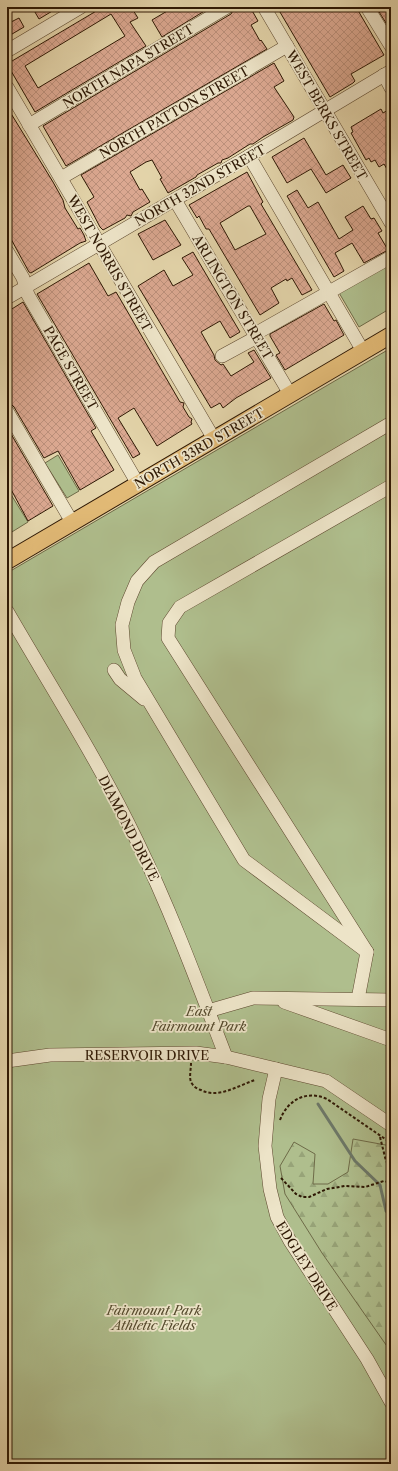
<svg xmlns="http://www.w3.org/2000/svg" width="398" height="1471" font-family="'Libre Caslon Text',serif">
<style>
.green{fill:#afbe8d;stroke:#6e6b48}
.forest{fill:url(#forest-firs);stroke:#6e6b48}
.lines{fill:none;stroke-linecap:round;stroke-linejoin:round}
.stream{stroke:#6c7869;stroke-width:3}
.building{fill:url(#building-cross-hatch);stroke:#2e1804;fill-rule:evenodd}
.minor-casing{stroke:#5c472e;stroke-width:14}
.major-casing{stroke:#2e1804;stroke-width:18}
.path{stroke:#2e1804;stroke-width:2;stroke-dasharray:3 2;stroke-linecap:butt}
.minor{stroke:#ede4c8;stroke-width:13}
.major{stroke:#e2ba76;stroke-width:16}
.labels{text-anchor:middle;stroke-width:3.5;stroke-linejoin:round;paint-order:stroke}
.street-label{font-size:13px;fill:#2e1804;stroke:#ede4c8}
.park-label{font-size:13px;font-style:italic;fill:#554a2d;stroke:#ede4c8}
</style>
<defs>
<pattern id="forest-firs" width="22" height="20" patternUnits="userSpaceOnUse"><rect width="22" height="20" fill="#afbe8d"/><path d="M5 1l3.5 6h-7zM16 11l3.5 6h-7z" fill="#97a378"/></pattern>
<pattern id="building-cross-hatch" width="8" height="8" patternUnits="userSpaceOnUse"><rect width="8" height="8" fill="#dba891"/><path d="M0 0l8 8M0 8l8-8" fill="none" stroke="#bc907b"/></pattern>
</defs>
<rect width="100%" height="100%" fill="#e4d5ab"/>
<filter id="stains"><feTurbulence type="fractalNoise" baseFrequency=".005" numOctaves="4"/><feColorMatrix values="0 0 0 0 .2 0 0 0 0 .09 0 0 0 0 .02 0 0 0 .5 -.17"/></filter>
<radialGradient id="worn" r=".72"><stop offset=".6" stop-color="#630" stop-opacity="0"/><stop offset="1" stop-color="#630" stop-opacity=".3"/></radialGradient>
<g class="green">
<polygon points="391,260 391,308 359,327 338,291"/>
<polygon points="391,348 391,1464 7,1464 7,573"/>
<polygon points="58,455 79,491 67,498 45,463"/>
<polygon points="7,488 28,522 7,535"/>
</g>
<polygon class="forest" points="353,1139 391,1146 391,1352 322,1253 285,1194 280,1166 294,1142 315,1154 313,1184 328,1184 348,1172"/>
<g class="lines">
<polyline class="stream" points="318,1104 355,1161 380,1185 386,1211 391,1216"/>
</g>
<g class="building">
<polygon points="32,7 59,7 39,19"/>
<path d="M103,7H131L138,18L130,22L146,46L35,112L7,64ZM111,14L125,36L38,88L25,66Z"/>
<polygon points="174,7 211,7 162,37 152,20"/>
<polygon points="235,7 250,7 258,21 251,25 260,41 261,40 267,49 66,166 43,126 231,14"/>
<polygon points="277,7 356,7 384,55 351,74 355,81 353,83 330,97"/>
<polygon points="376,7 391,7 391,31"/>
<polygon points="19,18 24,27 7,37 7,24"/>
<polygon points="274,63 284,81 274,87 294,117 293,120 263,137 253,144 250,144 228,158 222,160 221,163 218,163 197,175 196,177 168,193 160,179 162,178 152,160 146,162 130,172 140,190 142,189 150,202 133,212 131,216 127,215 125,218 103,230 100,227 87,202 94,197 81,175"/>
<polygon points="7,107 53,182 63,200 65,208 78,229 80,228 84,235 86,241 80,243 31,273 29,272 11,239 10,240 7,235"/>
<polygon points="381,109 383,113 388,110 391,116 391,176 384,164 379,167 375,160 371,162 369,158 366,160 351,133 353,132 351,127"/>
<polygon points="304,138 326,175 343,165 351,178 326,193 311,169 287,183 272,157"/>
<path d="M247,172L263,202L261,204L312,290L302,295L292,278L287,281L286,279L271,288L279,303L260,315L209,229H206L199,216L197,218L189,205ZM248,206H250L266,234L235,250L220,223Z"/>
<polygon points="297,190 308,208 318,202 339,239 353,230 345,217 363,206 371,219 374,218 382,231 378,233 388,250 364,263 352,243 335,253 344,271 334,277 287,196"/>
<polygon points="165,220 181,245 153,260 138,234"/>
<polygon points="193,252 240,332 230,338 220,321 201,332 214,355 215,360 221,365 223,364 231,376 254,362 248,353 254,350 271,378 236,398 223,408 220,403 211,408 138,286 164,270 173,286 193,275 182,258"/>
<polygon points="89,263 108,296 116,292 119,297 180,402 184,403 183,407 189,417 192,419 191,422 192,424 157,446 134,408 118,418 140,454 133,458 37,294"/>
<polygon points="23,302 96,428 91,431 114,470 80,490 58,451 44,458 14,407 11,404 7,403 7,312"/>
<polygon points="324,304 334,321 336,320 344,335 285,370 276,355 280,353 270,336 270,334"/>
<polygon points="7,427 53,506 28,521 7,482"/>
</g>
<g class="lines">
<defs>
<g id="minor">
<polyline points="264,7 391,223"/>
<polyline points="367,7 391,46"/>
<polyline points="7,51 81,7"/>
<polyline points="384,75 391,88"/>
<polyline points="7,87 214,439"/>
<polyline points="29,125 227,7"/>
<polyline points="249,156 363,351"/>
<polyline points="61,178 287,46"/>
<polyline points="175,200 290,394"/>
<polyline points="7,251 23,278 28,295 138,484"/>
<polyline points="7,298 249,156 391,71"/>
<polyline points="255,334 391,257"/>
<polyline points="222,356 257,337"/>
<polyline points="7,411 72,522"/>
<path d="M7,611C51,687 99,762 137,841C171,911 198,984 226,1057"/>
<polyline points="114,670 120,679 144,699"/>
<polyline points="367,952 244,860 135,678 124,650 122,625 128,602 137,581 154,562 391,423"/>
<polyline points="358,999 367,952 168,638 169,623 180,607 391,486"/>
<polyline points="284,1002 391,1040"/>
<polyline points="208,1011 253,998 391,1000"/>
<polyline points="7,1061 50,1055 196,1053 226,1057 326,1081 391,1125"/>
<polyline points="276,1069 269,1099 265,1146 270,1189 277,1217 290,1241 367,1359 391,1402"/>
</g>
<polyline id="major" points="7,561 391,335"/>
</defs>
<use href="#minor" class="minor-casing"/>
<use href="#major" class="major-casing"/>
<g class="path">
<path d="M191,1063C191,1069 189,1077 191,1082C193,1086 197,1089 201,1090C218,1099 237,1086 255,1080"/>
<path d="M280,1120C288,1099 307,1090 327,1099L391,1143"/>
<polyline points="380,1137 386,1161 391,1168"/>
<polyline points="281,1178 296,1194 302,1197 309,1197 327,1189 345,1186 365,1187 384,1181 391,1183"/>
</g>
<use href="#minor" class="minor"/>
<use href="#major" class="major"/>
</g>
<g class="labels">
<g class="street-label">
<text transform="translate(128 66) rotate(-31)" y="5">NORTH NAPA STREET</text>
<text transform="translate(174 112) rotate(-30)" y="5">NORTH PATTON STREET</text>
<text transform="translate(327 115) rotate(60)" y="5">WEST BERKS STREET</text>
<text transform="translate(200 185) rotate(-30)" y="5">NORTH 32ND STREET</text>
<text transform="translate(110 263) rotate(60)" y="5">WEST NORRIS STREET</text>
<text transform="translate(233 297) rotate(59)" y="5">ARLINGTON STREET</text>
<text transform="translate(71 368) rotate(60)" y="5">PAGE STREET</text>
<text transform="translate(199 448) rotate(-30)" y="5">NORTH 33RD STREET</text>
<text transform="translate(129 828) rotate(63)" y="5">DIAMOND DRIVE</text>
<text x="147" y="1060">RESERVOIR DRIVE</text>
<text transform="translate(307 1266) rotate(58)" y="5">EDGLEY DRIVE</text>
</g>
<g class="park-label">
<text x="199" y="1016">East<tspan x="199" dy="15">Fairmount Park</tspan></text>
<text x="154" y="1315">Fairmount Park<tspan x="154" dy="15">Athletic Fields</tspan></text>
</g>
</g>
<rect width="398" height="1471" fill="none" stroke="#e4d5ab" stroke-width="24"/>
<rect x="8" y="8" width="382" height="1455" fill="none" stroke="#2e1804" stroke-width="2"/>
<rect x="12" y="12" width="374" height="1447" fill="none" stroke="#2e1804"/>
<rect width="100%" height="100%" filter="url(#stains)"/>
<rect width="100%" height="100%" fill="url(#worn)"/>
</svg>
